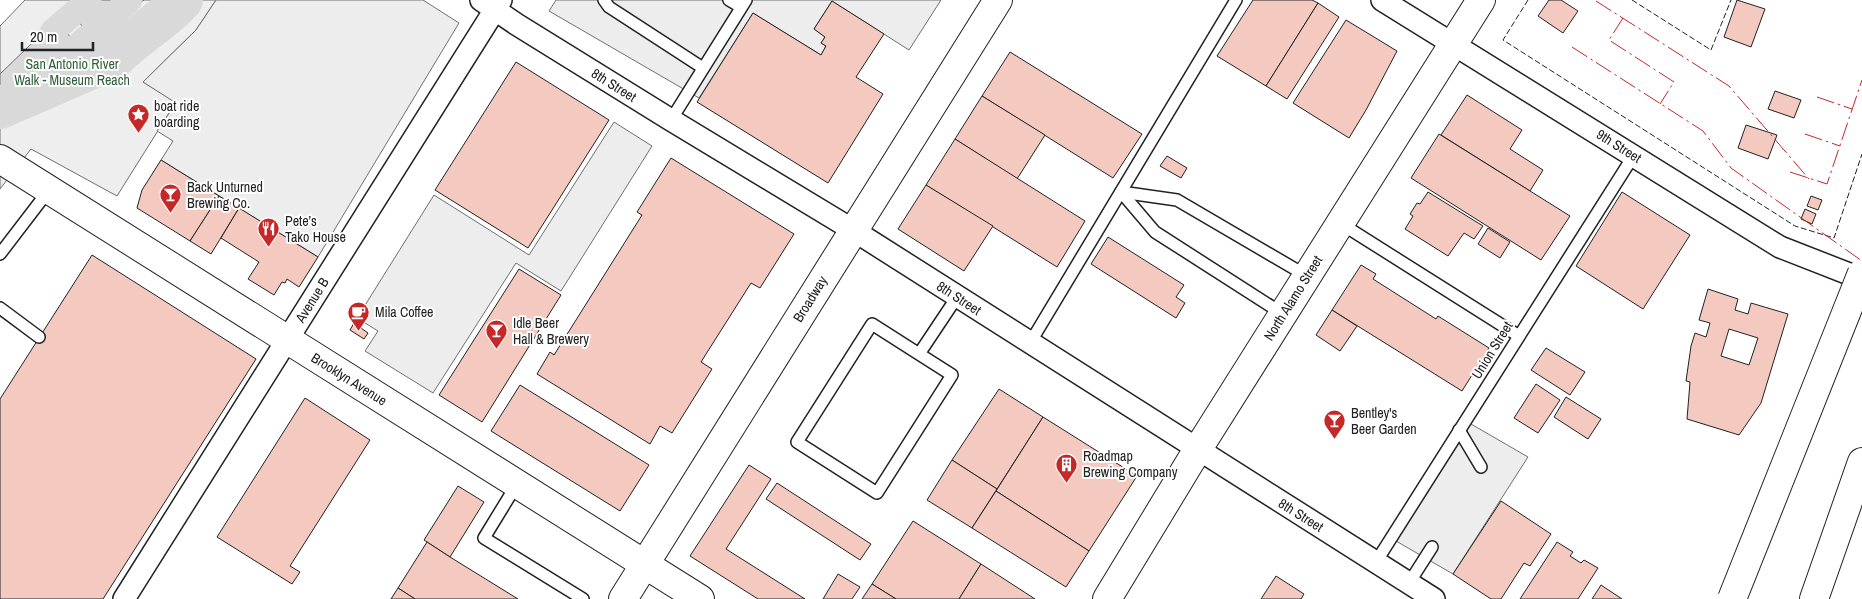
<svg xmlns="http://www.w3.org/2000/svg" width="1862" height="599" font-family="'Archivo Narrow',sans-serif">
<style>
.green{fill:#eee;stroke:#6f6f6f}
.parking{fill:#ededed;stroke:#6f6f6f}
.water{fill:#d9d9d9;stroke:#6f6f6f}
.lines{fill:none;stroke-linecap:round;stroke-linejoin:round}
.canal{stroke:#d9d9d9;stroke-width:25}
.river{stroke:#d9d9d9;stroke-width:42}
.building{fill:#f3c9c0;stroke:#222;fill-rule:evenodd}
.lane-casing{stroke:#222;stroke-width:14}
.street-casing{stroke:#222;stroke-width:24}
.secondary-casing{stroke:#222;stroke-width:30}
.primary-casing{stroke:#222;stroke-width:30}
.highway-casing{stroke:#222;stroke-width:30}
.lane{stroke:#fff;stroke-width:11}
.street{stroke:#fff;stroke-width:21}
.secondary{stroke:#fff;stroke-width:28}
.primary{stroke:#fff;stroke-width:28}
.highway{stroke:#fff;stroke-width:28}
.highway-bridge-casing{stroke:#222;stroke-width:30;stroke-linecap:butt}
.highway-bridge{stroke:#fff;stroke-width:28}
.fence{stroke:#222;stroke-width:1;stroke-dasharray:6 2.5;stroke-linecap:butt}
.power{stroke:#c62828;stroke-width:1;stroke-dasharray:18 4 2.5 4;stroke-linecap:butt}
.labels{text-anchor:middle;stroke-width:4;stroke-linejoin:round;paint-order:stroke}
.park-label{font-size:14px;fill:#2f5e38;stroke:#fff}
.street-label{font-size:14px;fill:#222;stroke:#fff}
.poi-label{font-size:14px;fill:#222;stroke:#fff;text-anchor:start}
</style>
<rect width="100%" height="100%" fill="#fff"/>
<polygon class="green" points="25,0 216,0 196,30 143,82 176,102 117,196 31,149 0,189 0,26"/>
<g class="parking">
<polygon points="216,0 423,0 459,23 318,257 161,160 173,141 157,131 176,103 143,82 196,30"/>
<polygon points="556,0 941,0 909,50 832,1 814,29 825,37 821,43 826,46 821,55 753,13 699,98 549,11"/>
<polygon points="614,122 652,146 561,291 516,263 433,393 365,351 378,331 357,318 434,195 529,255"/>
<polygon points="1471,424 1528,457 1453,574 1396,541"/>
</g>
<g class="water">
<polygon points="84,0 144,0 95,42 70,11"/>
<path d="M155,0H197C188,21 153,42 135,55L119,35Z"/>
<polygon points="55,21 89,56 104,48 124,70 0,128 0,74"/>
</g>
<g class="lines">
<g class="canal">
<polyline points="41,53 53,31 89,0"/>
<polyline points="52,68 130,0"/>
</g>
<path class="river" d="M0,108L113,59C134,37 162,22 182,0"/>
</g>
<g class="building">
<polygon points="1253,0 1312,0 1318,3 1266,86 1217,56"/>
<polygon points="1549,0 1561,0 1578,11 1563,33 1538,16"/>
<polygon points="1737,0 1765,9 1751,47 1724,37"/>
<polygon points="832,1 884,34 856,77 883,94 828,183 697,102 753,13 821,55 826,46 821,43 825,37 814,29"/>
<polygon points="1318,3 1339,17 1287,99 1266,86"/>
<polygon points="1346,20 1397,51 1366,110 1349,138 1293,103"/>
<polygon points="1010,52 1142,134 1113,178 982,96"/>
<polygon points="516,62 609,120 528,248 435,190"/>
<polygon points="1775,91 1801,100 1794,118 1768,109"/>
<polygon points="1467,95 1522,130 1510,149 1543,170 1530,191 1441,135"/>
<polygon points="982,96 1045,135 1017,179 955,139"/>
<polygon points="1746,125 1777,135 1768,159 1738,148"/>
<polygon points="1439,134 1570,216 1541,260 1411,178"/>
<polygon points="955,139 1085,221 1057,267 926,185"/>
<polygon points="1167,156 1187,168 1181,178 1160,166"/>
<polygon points="671,158 794,234 760,288 751,283 701,362 712,369 672,433 660,426 650,444 537,374 550,352 554,355 642,215 637,212"/>
<polygon points="161,160 219,196 190,241 137,208 142,190"/>
<polygon points="926,185 993,226 964,271 898,229"/>
<polygon points="1428,192 1483,226 1474,239 1464,233 1448,256 1405,229 1413,216 1410,214 1417,203 1420,204"/>
<polygon points="1622,192 1690,235 1643,309 1576,266"/>
<polygon points="219,196 239,208 211,254 190,241"/>
<polygon points="1811,196 1822,200 1818,210 1807,206"/>
<polygon points="239,208 318,257 299,287 287,279 285,283 282,282 274,295 248,279 259,262 221,238"/>
<polygon points="1805,209 1816,214 1812,224 1801,219"/>
<polygon points="1488,228 1510,242 1500,258 1478,244"/>
<polygon points="1108,237 1184,285 1176,297 1185,303 1176,318 1091,264"/>
<polygon points="92,255 256,359 103,599 0,599 0,399"/>
<polygon points="1361,265 1376,274 1373,279 1436,319 1438,316 1489,348 1462,391 1332,310"/>
<polygon points="519,269 561,295 482,422 439,395"/>
<path d="M1708,289L1738,299L1735,310L1748,314L1751,303L1788,314L1761,403L1739,435L1687,419L1690,382L1686,381L1691,346L1695,333L1706,337L1710,323L1699,320ZM1729,329L1758,338L1749,365L1721,356Z"/>
<polygon points="1332,310 1357,326 1340,351 1316,335"/>
<polygon points="354,323 368,333 364,339 350,330"/>
<polygon points="1546,348 1585,372 1570,395 1531,370"/>
<polygon points="1536,384 1560,400 1538,433 1514,418"/>
<polygon points="520,385 649,465 620,511 491,431"/>
<polygon points="999,389 1043,417 997,489 952,460"/>
<polygon points="1566,397 1601,419 1588,439 1554,417"/>
<polygon points="305,398 370,440 290,566 300,572 292,584 217,537"/>
<polygon points="1043,417 1137,476 1089,551 996,491"/>
<polygon points="952,460 997,489 972,528 927,500"/>
<polygon points="749,465 771,479 726,549 805,599 758,599 690,556"/>
<polygon points="777,483 871,544 860,560 766,499"/>
<polygon points="458,486 484,502 450,557 424,540"/>
<polygon points="996,491 1089,551 1066,587 972,528"/>
<polygon points="1501,501 1551,534 1530,566 1524,563 1501,599 1491,599 1453,574"/>
<polygon points="913,521 981,564 959,599 896,599 872,584"/>
<polygon points="427,542 450,557 518,599 415,599 398,588"/>
<polygon points="1557,542 1573,552 1570,556 1581,563 1584,560 1598,568 1578,599 1520,599"/>
<polygon points="981,564 1035,599 959,599"/>
<polygon points="838,574 860,587 852,599 823,599"/>
<polygon points="1276,576 1304,594 1301,599 1261,599"/>
<polygon points="872,584 896,599 862,599"/>
<polygon points="1601,585 1622,599 1592,599"/>
<polygon points="398,588 415,599 391,599"/>
</g>
<g class="lines">
<defs>
<g id="lane">
<polyline points="604,0 609,7 703,68"/>
<polyline points="729,0 741,7"/>
<polyline points="671,120 746,0"/>
<polyline points="1121,192 1177,200 1307,276"/>
<polyline points="1121,192 1155,232 1283,314"/>
<polyline points="1340,223 1519,336"/>
<polyline points="0,254 49,190"/>
<polyline points="0,308 39,337"/>
<polyline points="1030,343 1236,0"/>
<polyline points="919,354 952,375 877,493 797,442 872,324 919,354 957,297"/>
<polyline points="1459,430 1481,467"/>
<polyline points="517,484 484,538 583,599"/>
<polyline points="1376,562 1634,155"/>
<polyline points="1409,583 1432,547"/>
</g>
<g id="street">
<polyline points="481,0 516,24 671,120 853,230 1434,599"/>
<polyline points="1382,0 1780,247 1862,279"/>
<polyline points="124,599 501,0"/>
</g>
<g id="secondary">
<polyline points="0,159 700,599"/>
<polyline points="1107,599 1198,449 1481,0"/>
</g>
<polyline id="primary" points="623,599 998,0"/>
<polyline id="highway" points="1814,599 1862,462"/>
</defs>
<use href="#lane" class="lane-casing"/>
<use href="#street" class="street-casing"/>
<use href="#secondary" class="secondary-casing"/>
<use href="#primary" class="primary-casing"/>
<use href="#highway" class="highway-casing"/>
<use href="#lane" class="lane"/>
<use href="#street" class="street"/>
<use href="#secondary" class="secondary"/>
<use href="#primary" class="primary"/>
<use href="#highway" class="highway"/>
<defs>
<polyline id="highway-bridge" points="1732,599 1862,273"/>
</defs>
<use href="#highway-bridge" class="highway-bridge-casing"/>
<use href="#highway-bridge" class="highway-bridge"/>
<g class="fence">
<polyline points="1528,0 1503,40 1795,226 1834,238 1862,154"/>
<polyline points="1632,0 1711,50 1731,0"/>
</g>
<g class="power">
<polyline points="1596,1 1729,86 1809,179"/>
<polyline points="1623,18 1609,40 1674,82 1660,104"/>
<polyline points="1572,47 1703,131 1731,168 1862,261"/>
<polyline points="1817,97 1852,109"/>
<polyline points="1805,134 1840,146"/>
<polyline points="1790,172 1827,184 1862,80"/>
</g>
</g>
<defs>
<symbol id="sight-pin" viewBox="-11 -11 22 30"><path d="M0 17L-7.5 6A9.5 9.5 0 1 1 7.5 6Z" fill="#c62828" stroke="#fff"/><path d="M0-6L1.8-2.2L6-1.7L2.9 1.2L3.7 5.4L0 3.3L-3.7 5.4L-2.9 1.2L-6-1.7L-1.8-2.2Z" fill="#fff"/></symbol>
<symbol id="bar-pin" viewBox="-11 -11 22 30"><path d="M0 17L-7.5 6A9.5 9.5 0 1 1 7.5 6Z" fill="#c62828" stroke="#fff"/><path d="M-6-5H6L.8 .8V4.5H3.5V6h-7V4.5H-.8V.8Z" fill="#fff"/></symbol>
<symbol id="restaurant-pin" viewBox="-11 -11 22 30"><path d="M0 17L-7.5 6A9.5 9.5 0 1 1 7.5 6Z" fill="#c62828" stroke="#fff"/><path d="M-5-6h1v4h1v-4h1v4h1v-4h1v5L-1.5 .5V6h-2V.5L-5-1ZM5-6V6H3V1.5H1.5Q1.5-4 5-6Z" fill="#fff"/></symbol>
<symbol id="cafe-pin" viewBox="-11 -11 22 30"><path d="M0 17L-7.5 6A9.5 9.5 0 1 1 7.5 6Z" fill="#c62828" stroke="#fff"/><path d="M-5.5-4.5H6V0H3Q3 3.5 0 3.5H-2.5Q-5.5 3.5-5.5 0ZM3-3.2v2h1.7v-2ZM-6 4.5H4V6H-6Z" fill="#fff"/></symbol>
<symbol id="building-pin" viewBox="-11 -11 22 30"><path d="M0 17L-7.5 6A9.5 9.5 0 1 1 7.5 6Z" fill="#c62828" stroke="#fff"/><path d="M-4-6H4V6H1V3H-1V6H-4ZM-2.5-4.3h1.7v1.8h-1.7ZM.8-4.3h1.7v1.8H.8ZM-2.5-1h1.7V.8h-1.7ZM.8-1h1.7V.8H.8Z" fill="#fff"/></symbol>
</defs>
<g fill-rule="evenodd">
<use href="#sight-pin" x="126" y="102" width="25" height="34"/>
<use href="#bar-pin" x="158" y="182" width="25" height="34"/>
<use href="#restaurant-pin" x="256" y="216" width="25" height="34"/>
<use href="#cafe-pin" x="346" y="300" width="25" height="34"/>
<use href="#bar-pin" x="484" y="318" width="25" height="34"/>
<use href="#bar-pin" x="1322" y="408" width="25" height="34"/>
<use href="#building-pin" x="1054" y="452" width="25" height="34"/>
</g>
<g class="labels">
<g class="park-label">
<text x="72" y="69">San Antonio River<tspan x="72" dy="16">Walk - Museum Reach</tspan></text>
</g>
<g class="street-label">
<text transform="translate(614 85) rotate(32)" y="5">8th Street</text>
<text transform="translate(1619 146) rotate(32)" y="5">9th Street</text>
<text transform="translate(959 298) rotate(33)" y="5">8th Street</text>
<text transform="translate(1293 298) rotate(-58)" y="5">North Alamo Street</text>
<text transform="translate(810 299) rotate(-58)" y="5">Broadway</text>
<text transform="translate(312 300) rotate(-58)" y="5">Avenue B</text>
<text transform="translate(1492 350) rotate(-58)" y="5">Union Street</text>
<text transform="translate(349 379) rotate(32)" y="5">Brooklyn Avenue</text>
<text transform="translate(1301 515) rotate(32)" y="5">8th Street</text>
</g>
<g class="poi-label">
<text x="154" y="111">boat ride<tspan x="154" dy="16">boarding</tspan></text>
<text x="187" y="192">Back Unturned<tspan x="187" dy="16">Brewing Co.</tspan></text>
<text x="285" y="226">Pete’s<tspan x="285" dy="16">Tako House</tspan></text>
<text x="375" y="317">Mila Coffee</text>
<text x="513" y="328">Idle Beer<tspan x="513" dy="16">Hall &amp; Brewery</tspan></text>
<text x="1351" y="418">Bentley's<tspan x="1351" dy="16">Beer Garden</tspan></text>
<text x="1083" y="461">Roadmap<tspan x="1083" dy="16">Brewing Company</tspan></text>
</g>
</g>
<path d="M22 42v8h71v-8" fill="none" stroke="#222222" stroke-width="2.5"/>
<text x="30" y="42" font-size="15" fill="#222222" stroke="#ffffff" stroke-width="4" paint-order="stroke">20 m</text>
</svg>
